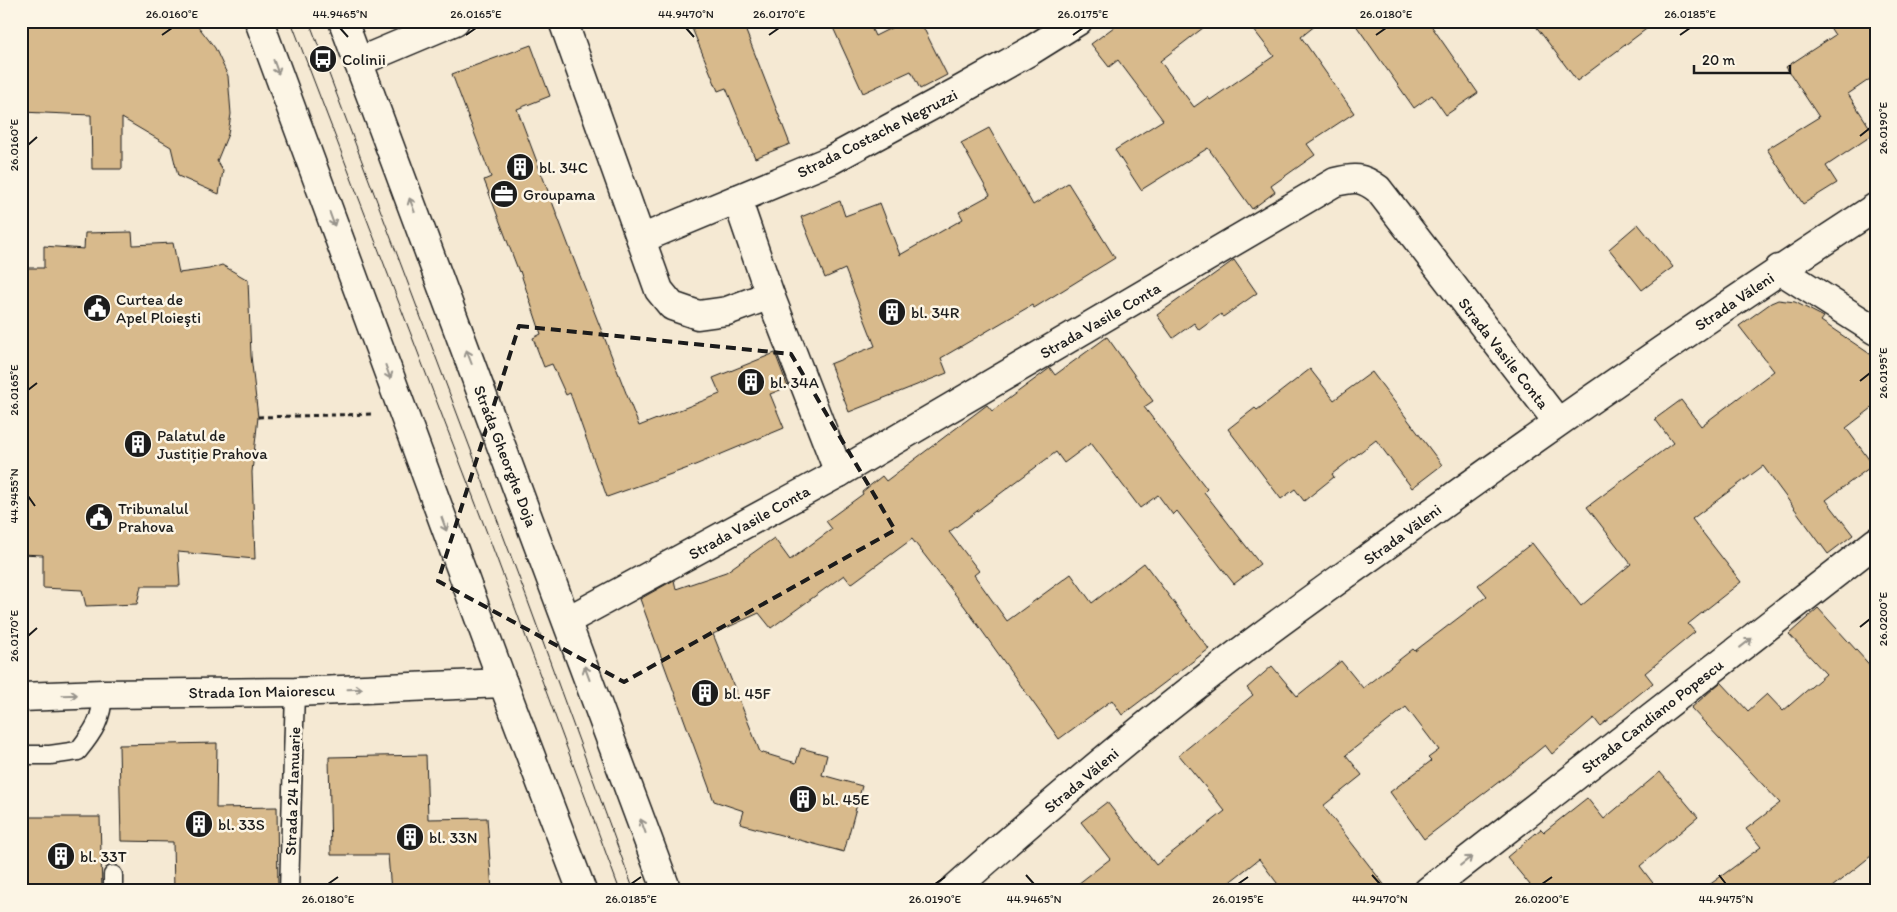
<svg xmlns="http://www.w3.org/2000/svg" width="1897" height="912" font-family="Itim,sans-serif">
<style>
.building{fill:#d8ba8c;stroke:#1c1c1c}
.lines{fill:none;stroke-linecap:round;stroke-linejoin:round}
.lane-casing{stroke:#1c1c1c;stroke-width:21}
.street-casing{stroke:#1c1c1c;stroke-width:31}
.secondary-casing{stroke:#1c1c1c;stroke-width:31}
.path{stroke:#1c1c1c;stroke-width:3;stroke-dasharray:5 4;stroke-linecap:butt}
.lane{stroke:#fcf5e5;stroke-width:18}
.street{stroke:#fcf5e5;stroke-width:28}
.secondary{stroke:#fcf5e5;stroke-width:28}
.tram{stroke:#1c1c1c;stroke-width:1}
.oneway{stroke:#97938b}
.marked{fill:none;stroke:#1c1c1c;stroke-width:4;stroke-dasharray:10 6;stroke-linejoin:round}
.ticks{fill:none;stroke:#1c1c1c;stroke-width:2}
.labels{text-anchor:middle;stroke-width:5;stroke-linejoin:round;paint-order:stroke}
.poi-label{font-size:16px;fill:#1c1c1c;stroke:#fcf5e5;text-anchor:start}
.street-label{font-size:16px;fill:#1c1c1c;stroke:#fcf5e5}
.neatline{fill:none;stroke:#1c1c1c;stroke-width:2}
.ticks-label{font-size:12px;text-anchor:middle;fill:#1c1c1c}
</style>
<rect width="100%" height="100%" fill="#f5e9d3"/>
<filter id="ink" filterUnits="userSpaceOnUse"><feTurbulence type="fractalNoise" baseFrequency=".02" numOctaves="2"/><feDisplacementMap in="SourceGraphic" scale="10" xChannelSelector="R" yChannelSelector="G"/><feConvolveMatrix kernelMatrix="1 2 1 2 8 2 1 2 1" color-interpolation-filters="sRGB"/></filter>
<g filter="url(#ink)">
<g class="building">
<polygon points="23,21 194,21 215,48 228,76 231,114 228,134 217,161 223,171 219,194 178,176 171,147 122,118 122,169 92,169 91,115 21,112"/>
<polygon points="689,21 742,21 790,144 755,158 726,88 718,91"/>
<polygon points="830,21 868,21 875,36 905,21 920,21 947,75 920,89 911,71 863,93"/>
<polygon points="1122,21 1212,21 1160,61 1194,107 1208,97 1210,100 1274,56 1247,21 1321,21 1301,37 1354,113 1307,144 1315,155 1271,186 1275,192 1252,209 1208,148 1141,190 1115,150 1163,120 1118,60 1109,67 1091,44"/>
<polygon points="1353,21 1428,21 1478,93 1446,115 1432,95 1414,108"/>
<polygon points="1532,21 1657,21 1577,81"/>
<polygon points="1826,21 1876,21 1876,75 1848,94 1874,134 1826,166 1837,183 1803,204 1767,149 1819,117 1786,67 1835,35"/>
<polygon points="531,45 550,96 517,109 579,273 639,426 720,394 713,378 775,353 788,387 770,394 784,428 688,468 607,497 570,393 566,395 552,364 544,367 533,338 541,334 520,271 519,272 484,180 491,177 452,74"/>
<polygon points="989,128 1033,205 1068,183 1115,258 1034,308 1032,305 941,358 947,373 849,412 830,364 875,346 845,269 825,278 801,217 840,201 845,216 880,203 900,255 963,219 959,212 990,195 961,143"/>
<polygon points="1638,224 1673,267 1642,290 1609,249"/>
<polygon points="132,232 133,245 173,243 179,273 209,269 222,265 248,280 251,356 258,417 252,472 255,559 178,552 180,586 141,586 137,604 86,606 82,590 43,588 43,555 21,554 21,268 44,268 44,246 84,249 85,233"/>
<polygon points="1234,260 1257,293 1223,317 1221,314 1199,330 1194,323 1173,338 1157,315"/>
<polygon points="1778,300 1795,302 1824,317 1821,321 1876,358 1876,405 1846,428 1873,465 1826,500 1853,535 1828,554 1763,466 1692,519 1741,582 1688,624 1695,632 1645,673 1653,683 1600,726 1594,718 1552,754 1545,745 1517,768 1424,839 1390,792 1431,761 1428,758 1439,750 1406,707 1346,755 1362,775 1323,806 1389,891 1283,891 1259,859 1218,891 1069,891 1110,859 1081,822 1107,802 1156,865 1225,811 1179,755 1253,695 1247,688 1272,666 1297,696 1341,661 1363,688 1413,649 1415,651 1487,596 1478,585 1532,543 1581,606 1631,564 1587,507 1673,443 1655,419 1681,400 1701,426 1774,371 1739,326 1771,303"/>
<polygon points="1107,337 1153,401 1144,407 1207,489 1204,492 1260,564 1234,584 1177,511 1173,515 1158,495 1140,508 1091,443 1064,463 1056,452 949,532 979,571 974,575 1007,621 1071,574 1092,603 1144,563 1209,649 1122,715 1112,700 1059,739 965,607 912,539 851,584 844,575 771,628 759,613 713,634 760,752 796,763 801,748 827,755 822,775 862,786 844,852 740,824 744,811 714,801 640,599 674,580 676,589 726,572 774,538 790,560 832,529 826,521 863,494 862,492 882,476 886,481 987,405 992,411 1050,368 1055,375"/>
<polygon points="1310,369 1334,400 1372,372 1442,465 1412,488 1376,440 1332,474 1334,477 1304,501 1295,489 1281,499 1228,429 1255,408 1257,410"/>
<polygon points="1818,608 1876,672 1876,852 1827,891 1701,891 1761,847 1746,829 1780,803 1691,708 1721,682 1748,711 1767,694 1783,711 1826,674 1789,634"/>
<polygon points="217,743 216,808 277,807 278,891 174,891 173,842 121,841 119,745"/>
<polygon points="426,755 428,819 487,818 492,891 391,891 388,855 331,855 329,757"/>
<polygon points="1660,772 1698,817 1640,866 1659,891 1535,891 1507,857 1541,829 1544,832 1587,798 1604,819"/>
<polygon points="21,817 100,817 102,891 44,891 41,883 21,882"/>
</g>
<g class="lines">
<defs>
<g id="lane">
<path d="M21,755H50L78,751C94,731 102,719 103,694"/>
<polyline points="113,891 113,875"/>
<polyline points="289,891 295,692"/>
</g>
<g id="street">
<polyline points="563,21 659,290 672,306 698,315 727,311 770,295 839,473"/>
<polyline points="358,62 455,21"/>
<polyline points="737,199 770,295"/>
<polyline points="641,239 831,160 957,92 1030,51 1078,21"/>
<polyline points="1779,269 1876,331"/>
<path d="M568,620L839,473L1335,182C1355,177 1362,177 1378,189L1557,421"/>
<polyline points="21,697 103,694 295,692 503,683"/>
<polyline points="1428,891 1876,542"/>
</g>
<g id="secondary">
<polyline points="259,21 503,683 582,891"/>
<polyline points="343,21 667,891"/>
<path d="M952,891C1051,803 1153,716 1260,637C1315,596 1372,556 1428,515C1575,409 1724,306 1876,207"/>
</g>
</defs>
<use href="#lane" class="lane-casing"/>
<use href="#street" class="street-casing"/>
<use href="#secondary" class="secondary-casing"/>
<polyline class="path" points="258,417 372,414"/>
<use href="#lane" class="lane"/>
<use href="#street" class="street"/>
<use href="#secondary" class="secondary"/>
<g class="tram">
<polyline points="291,21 497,559 620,891"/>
<polyline points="309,21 526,596 634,891"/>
</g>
</g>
<defs><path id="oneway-shaft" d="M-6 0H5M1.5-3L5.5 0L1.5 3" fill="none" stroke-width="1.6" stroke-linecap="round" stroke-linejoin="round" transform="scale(1.25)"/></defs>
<g class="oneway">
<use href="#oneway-shaft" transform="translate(276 67) rotate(70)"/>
<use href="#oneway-shaft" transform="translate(412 205) rotate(-111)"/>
<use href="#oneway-shaft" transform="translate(332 219) rotate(70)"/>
<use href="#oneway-shaft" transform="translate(469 357) rotate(-111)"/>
<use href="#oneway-shaft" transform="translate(388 372) rotate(70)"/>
<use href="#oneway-shaft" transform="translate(444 524) rotate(70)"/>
<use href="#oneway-shaft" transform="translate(1746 643) rotate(-38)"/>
<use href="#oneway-shaft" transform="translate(587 673) rotate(-110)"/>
<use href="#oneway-shaft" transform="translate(355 689) rotate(-2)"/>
<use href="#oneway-shaft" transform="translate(70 695) rotate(-2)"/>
<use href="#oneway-shaft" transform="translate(643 826) rotate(-110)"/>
<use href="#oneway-shaft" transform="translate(1466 861) rotate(-38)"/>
</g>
</g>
<path class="marked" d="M519,326L791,354L895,530L624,682L438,581Z"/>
<path class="ticks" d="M340,28L348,37M686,28L694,37M162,35L172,28M466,35L476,28M769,35L779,28M1073,35L1083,28M1376,35L1386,28M1680,35L1690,28M1860,136L1870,128M28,145L37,137M1860,381L1870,373M28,390L37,383M28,496L35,506M1860,627L1870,619M28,636L37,628M1026,875L1034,884M1372,875L1380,884M1719,875L1726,884M328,884L338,877M631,884L641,877M935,884L945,877M1238,884L1248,877M1542,884L1552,877"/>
<defs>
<symbol id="bus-disc" viewBox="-11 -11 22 22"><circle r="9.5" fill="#1c1c1c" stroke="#fcf5e5"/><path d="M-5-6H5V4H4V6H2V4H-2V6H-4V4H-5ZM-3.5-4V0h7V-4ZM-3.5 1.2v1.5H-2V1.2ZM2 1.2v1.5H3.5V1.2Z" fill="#fff"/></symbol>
<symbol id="building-disc" viewBox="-11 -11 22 22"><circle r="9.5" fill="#1c1c1c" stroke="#fcf5e5"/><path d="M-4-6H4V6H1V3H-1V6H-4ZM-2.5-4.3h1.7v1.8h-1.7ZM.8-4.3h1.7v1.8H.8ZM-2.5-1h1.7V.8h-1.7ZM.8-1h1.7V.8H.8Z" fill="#fff"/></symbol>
<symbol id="office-disc" viewBox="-11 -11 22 22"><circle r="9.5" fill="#1c1c1c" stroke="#fcf5e5"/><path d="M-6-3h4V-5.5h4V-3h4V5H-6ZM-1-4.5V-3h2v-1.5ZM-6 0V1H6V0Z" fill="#fff"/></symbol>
<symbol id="civic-disc" viewBox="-11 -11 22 22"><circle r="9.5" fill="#1c1c1c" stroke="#fcf5e5"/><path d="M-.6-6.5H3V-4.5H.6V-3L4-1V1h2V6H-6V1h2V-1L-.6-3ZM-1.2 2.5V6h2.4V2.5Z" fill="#fff"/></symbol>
</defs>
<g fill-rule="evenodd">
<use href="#bus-disc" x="307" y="43" width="32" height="32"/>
<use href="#building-disc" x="504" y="151" width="32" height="32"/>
<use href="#office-disc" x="488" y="178" width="32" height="32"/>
<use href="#civic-disc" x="81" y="292" width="32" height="32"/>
<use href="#building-disc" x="876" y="296" width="32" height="32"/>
<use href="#building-disc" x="735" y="366" width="32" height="32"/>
<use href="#building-disc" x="122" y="428" width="32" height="32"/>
<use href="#civic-disc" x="83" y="501" width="32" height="32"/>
<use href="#building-disc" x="689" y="677" width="32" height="32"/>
<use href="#building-disc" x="787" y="783" width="32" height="32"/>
<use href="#building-disc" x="183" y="808" width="32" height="32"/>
<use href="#building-disc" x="394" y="821" width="32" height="32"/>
<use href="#building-disc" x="45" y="840" width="32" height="32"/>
</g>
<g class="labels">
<g class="poi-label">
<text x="342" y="65">Colinii</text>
<text x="539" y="173">bl. 34C</text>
<text x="523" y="200">Groupama</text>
<text x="116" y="305">Curtea de<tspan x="116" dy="18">Apel Ploieşti</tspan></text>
<text x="911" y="318">bl. 34R</text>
<text x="770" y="388">bl. 34A</text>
<text x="157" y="441">Palatul de<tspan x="157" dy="18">Justiție Prahova</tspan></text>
<text x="118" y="514">Tribunalul<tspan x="118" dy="18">Prahova</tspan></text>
<text x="724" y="699">bl. 45F</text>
<text x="822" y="805">bl. 45E</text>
<text x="218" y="830">bl. 33S</text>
<text x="429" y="843">bl. 33N</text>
<text x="80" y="862">bl. 33T</text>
</g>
<g class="street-label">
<text transform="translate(877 133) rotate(-27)" y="6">Strada Costache Negruzzi</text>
<text transform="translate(1734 301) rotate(-34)" y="6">Strada Văleni</text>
<text transform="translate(1100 320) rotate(-30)" y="6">Strada Vasile Conta</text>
<text transform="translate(1504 353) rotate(52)" y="6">Strada Vasile Conta</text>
<text transform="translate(506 456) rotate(69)" y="6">Strada Gheorghe Doja</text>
<text transform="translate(749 522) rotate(-29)" y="6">Strada Vasile Conta</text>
<text transform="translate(1402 534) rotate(-36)" y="6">Strada Văleni</text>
<text transform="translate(262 691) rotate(-1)" y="6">Strada Ion Maiorescu</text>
<text transform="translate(1652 716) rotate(-38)" y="6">Strada Candiano Popescu</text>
<text transform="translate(1081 780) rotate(-40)" y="6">Strada Văleni</text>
<text transform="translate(292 791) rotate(-88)" y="6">Strada 24 Ianuarie</text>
</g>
</g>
<rect width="1897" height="912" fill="none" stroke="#fcf5e5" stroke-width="55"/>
<path d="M1694 65v8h96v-8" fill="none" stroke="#1c1c1c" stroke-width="2.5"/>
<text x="1702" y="65" font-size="15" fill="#1c1c1c" stroke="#fcf5e5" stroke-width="4" paint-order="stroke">20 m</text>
<rect x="28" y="28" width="1842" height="856" class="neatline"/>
<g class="ticks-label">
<text x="172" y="18">26.0160°E</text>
<text x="340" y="18">44.9465°N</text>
<text x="476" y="18">26.0165°E</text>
<text x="686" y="18">44.9470°N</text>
<text x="779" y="18">26.0170°E</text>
<text x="1083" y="18">26.0175°E</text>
<text x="1386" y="18">26.0180°E</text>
<text x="1690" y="18">26.0185°E</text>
<text transform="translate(1883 128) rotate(-90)" y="4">26.0190°E</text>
<text transform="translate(14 145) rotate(-90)" y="4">26.0160°E</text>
<text transform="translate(1883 373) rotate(-90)" y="4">26.0195°E</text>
<text transform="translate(14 390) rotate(-90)" y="4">26.0165°E</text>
<text transform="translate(14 496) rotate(-90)" y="4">44.9455°N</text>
<text transform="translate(1883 619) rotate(-90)" y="4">26.0200°E</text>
<text transform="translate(14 636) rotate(-90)" y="4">26.0170°E</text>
<text x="328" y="903">26.0180°E</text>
<text x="631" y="903">26.0185°E</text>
<text x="935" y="903">26.0190°E</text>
<text x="1034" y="903">44.9465°N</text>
<text x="1238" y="903">26.0195°E</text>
<text x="1380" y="903">44.9470°N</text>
<text x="1542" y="903">26.0200°E</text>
<text x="1726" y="903">44.9475°N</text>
</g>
</svg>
